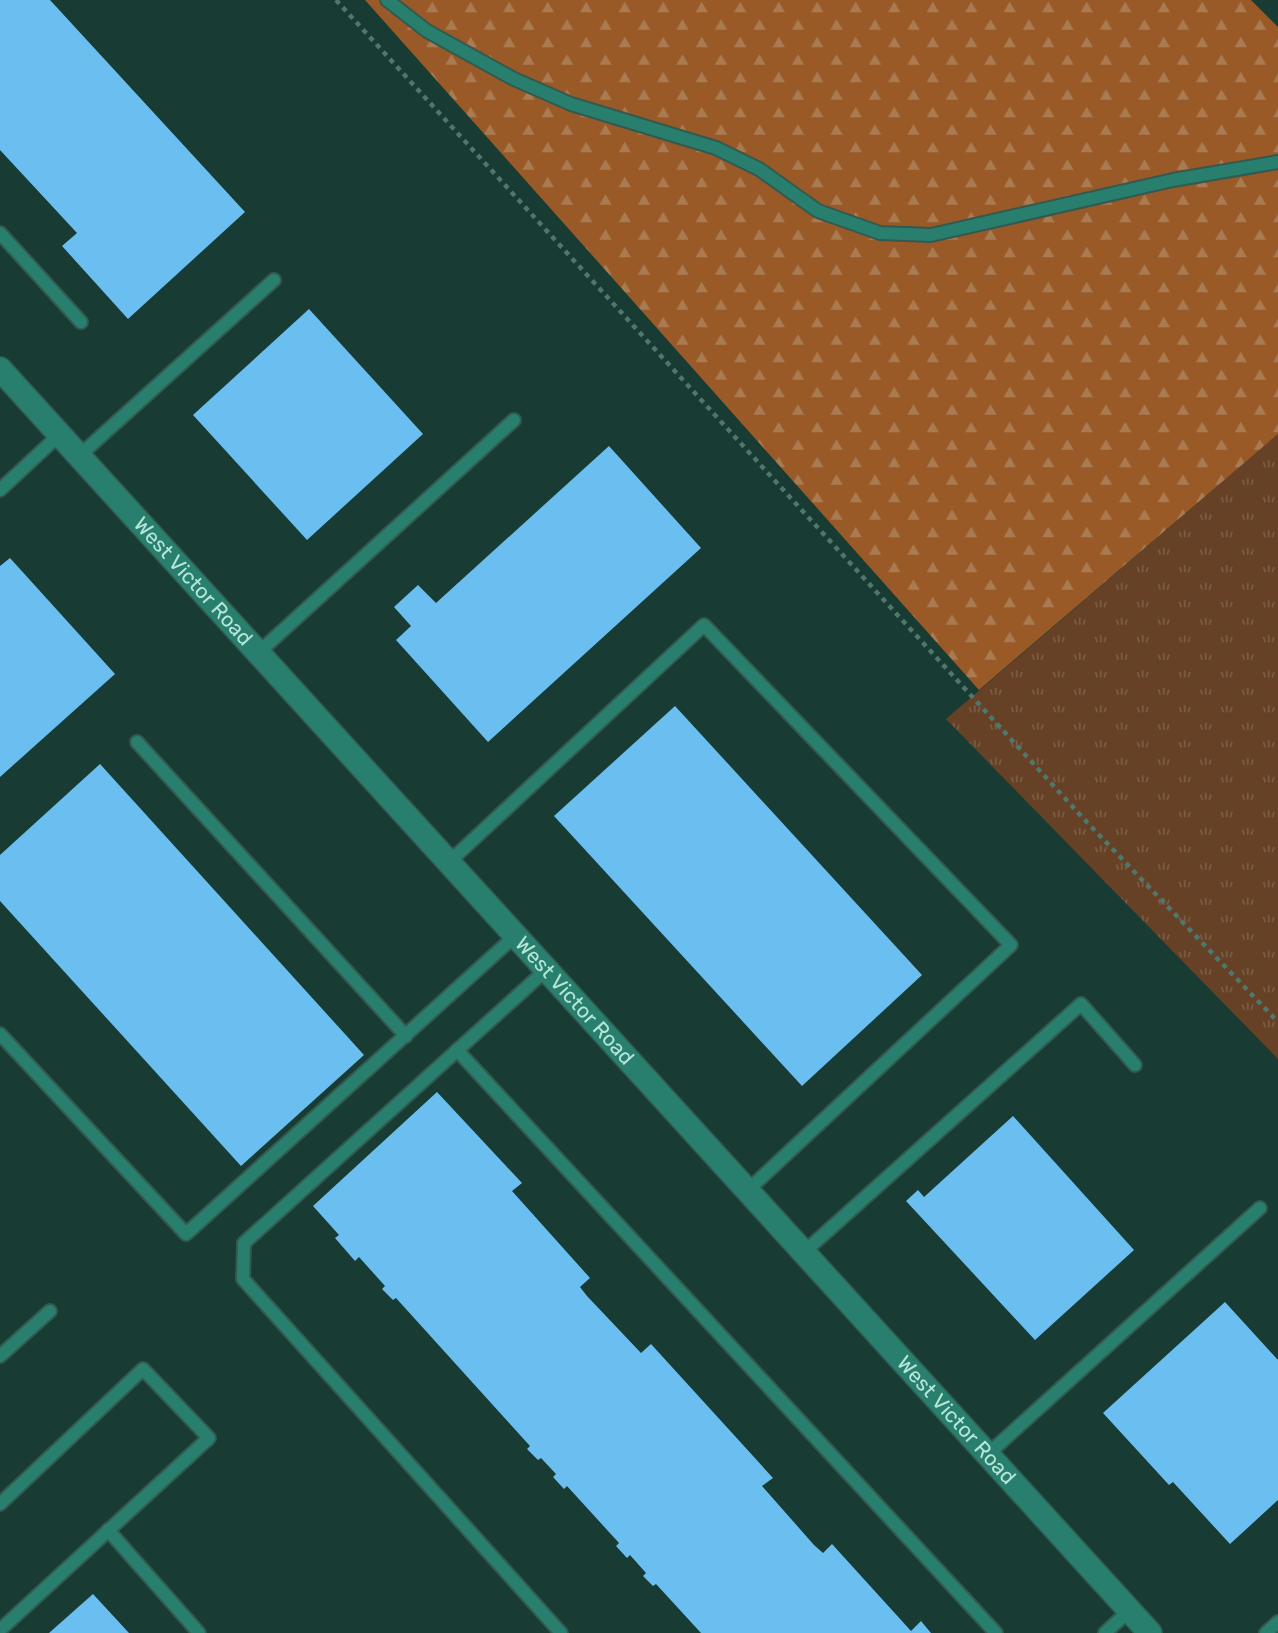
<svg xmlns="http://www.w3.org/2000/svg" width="1278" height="1633" font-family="Rubik,sans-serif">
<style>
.grass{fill:url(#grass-tufts)}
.forest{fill:url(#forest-firs)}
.building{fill:#6abff0}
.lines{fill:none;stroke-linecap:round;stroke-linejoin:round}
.lane-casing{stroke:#335950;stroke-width:16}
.street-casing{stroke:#335950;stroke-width:26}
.path{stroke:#4f776d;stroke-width:4.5;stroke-dasharray:5 5;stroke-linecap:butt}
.lane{stroke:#287f6d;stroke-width:12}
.street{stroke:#287f6d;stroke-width:23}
.labels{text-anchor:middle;stroke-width:7;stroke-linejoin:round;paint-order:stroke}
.street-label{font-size:21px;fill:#b5e6d8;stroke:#183b33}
</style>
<defs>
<pattern id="grass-tufts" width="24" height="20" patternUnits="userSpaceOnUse" patternTransform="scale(1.75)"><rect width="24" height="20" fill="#664126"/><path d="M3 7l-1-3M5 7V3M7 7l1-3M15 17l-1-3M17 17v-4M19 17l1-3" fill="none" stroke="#7a5c45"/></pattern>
<pattern id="forest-firs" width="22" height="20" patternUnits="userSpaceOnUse" patternTransform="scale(1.75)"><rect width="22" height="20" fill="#9a5a28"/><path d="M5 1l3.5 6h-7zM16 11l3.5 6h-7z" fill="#aa7a51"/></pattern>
</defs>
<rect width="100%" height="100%" fill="#183b33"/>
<polygon class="grass" points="1278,434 1278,1059 946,719"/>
<polygon class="forest" points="365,0 1251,0 1278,27 1278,434 979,690"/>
<g class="building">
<polygon points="0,0 50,0 245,212 128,319 62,246 77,233 0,150"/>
<polygon points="309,309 423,434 307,540 193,415"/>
<polygon points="609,446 701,548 488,742 396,640 411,626 394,607 418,585 436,603"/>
<polygon points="10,558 115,674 0,777 0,566"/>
<polygon points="675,706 922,975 802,1086 554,816"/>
<polygon points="100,764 364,1055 241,1166 0,901 0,855"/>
<polygon points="437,1092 522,1183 512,1191 590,1278 580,1287 587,1296 641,1353 651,1344 773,1478 762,1486 814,1545 823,1553 832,1544 911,1631 921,1621 931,1633 701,1633 656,1584 653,1586 643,1576 646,1573 630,1555 627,1558 616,1546 619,1543 567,1486 564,1489 553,1477 556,1474 541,1458 538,1460 527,1449 530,1446 396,1298 393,1300 382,1289 385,1286 359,1257 355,1261 335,1238 339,1235 313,1206"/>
<polygon points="1013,1116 1134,1250 1035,1340 906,1201 918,1190 924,1197"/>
<polygon points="1225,1302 1278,1360 1278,1500 1230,1544 1173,1482 1169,1485 1103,1413"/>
<polygon points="93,1594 129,1633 49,1633"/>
</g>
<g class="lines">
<defs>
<g id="lane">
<polyline points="387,0 427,31 514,79 571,104 716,148 759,169 818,211 880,233 931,235 1173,180 1278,162"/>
<polyline points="0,233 81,322"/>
<polyline points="79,456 274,280"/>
<polyline points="0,490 59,435"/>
<polyline points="258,653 514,420"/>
<polyline points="137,742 406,1036"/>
<polyline points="448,863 704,625 1011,945 747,1191"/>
<polyline points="546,970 244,1243 243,1279 561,1633"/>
<polyline points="0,1034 186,1234 515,936"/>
<polyline points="457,1050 996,1633"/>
<polyline points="803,1253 1081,1004 1135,1065"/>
<polyline points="0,1356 50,1311"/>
<polyline points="987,1455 1260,1208"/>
<polyline points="0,1504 143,1369 209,1438 0,1630"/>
<polyline points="108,1530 199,1633"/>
<polyline points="1105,1633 1130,1610"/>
<polyline points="1266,1633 1278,1622"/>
</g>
<g id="street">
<path id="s1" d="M0,369L1150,1633"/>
</g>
</defs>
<use href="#lane" class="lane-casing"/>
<use href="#street" class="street-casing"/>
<polyline class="path" points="336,0 1082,817 1278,1022"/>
<use href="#lane" class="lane"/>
<use href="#street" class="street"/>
</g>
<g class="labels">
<g class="street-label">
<text dy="7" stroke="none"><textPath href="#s1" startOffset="287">West Victor Road</textPath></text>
<text dy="7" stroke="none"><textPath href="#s1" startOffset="854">West Victor Road</textPath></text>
<text dy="7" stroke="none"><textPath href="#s1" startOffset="1421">West Victor Road</textPath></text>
</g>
</g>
</svg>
